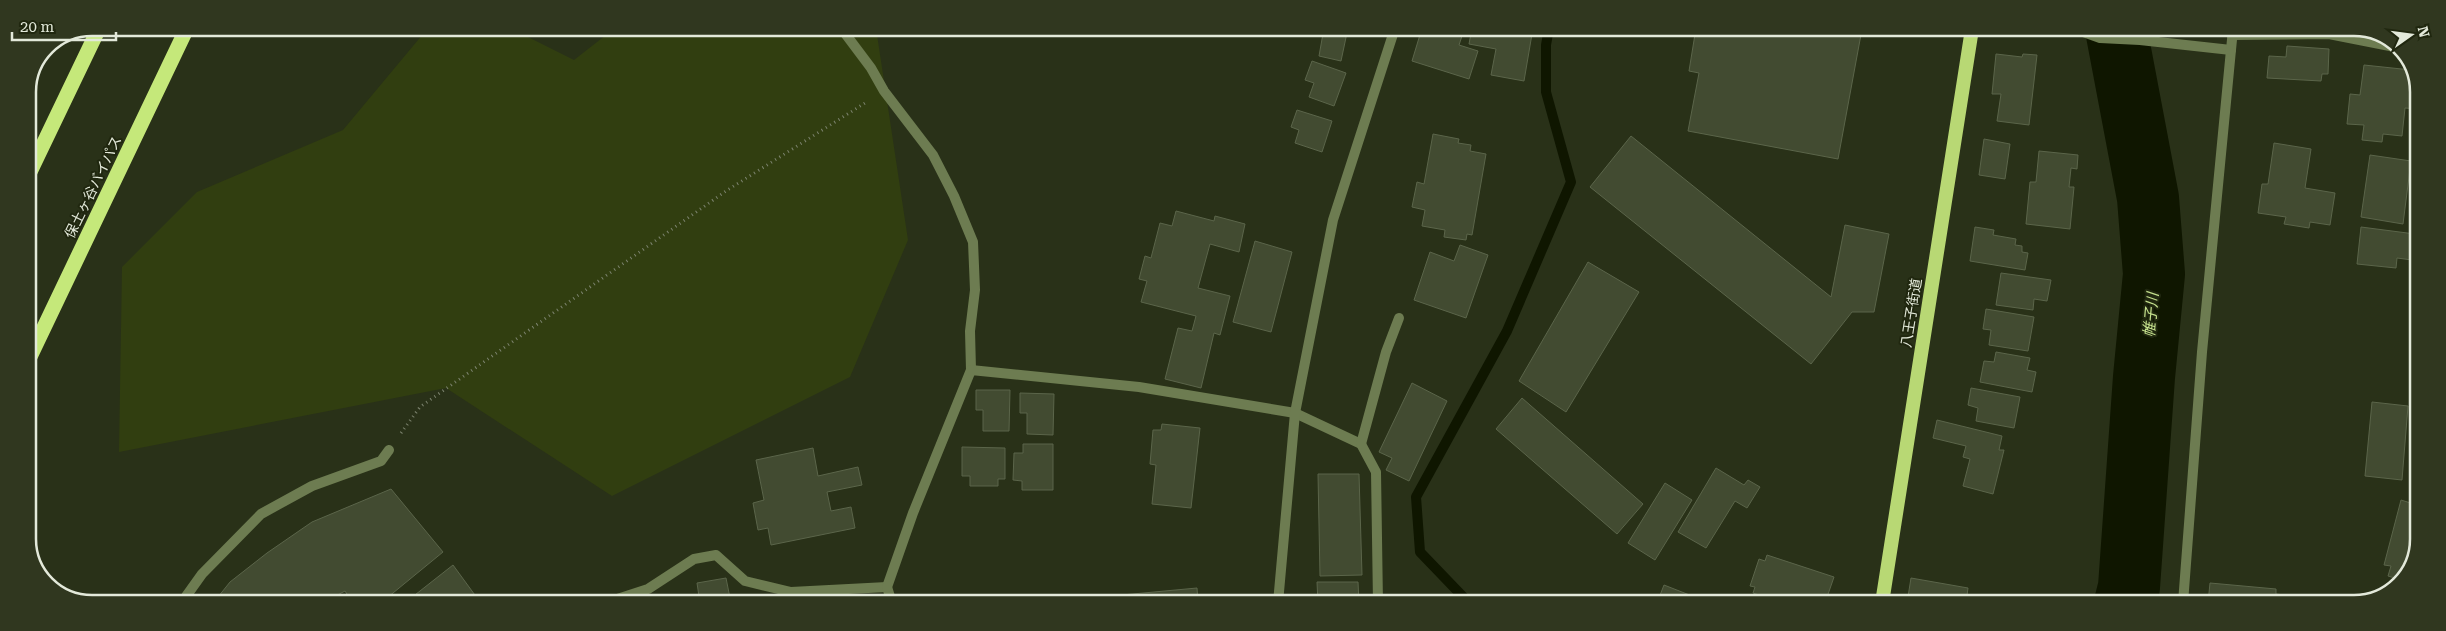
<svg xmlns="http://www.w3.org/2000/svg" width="2446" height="631" font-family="'Roboto Serif','Noto Sans JP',serif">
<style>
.green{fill:#313e10}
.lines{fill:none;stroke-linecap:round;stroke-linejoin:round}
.stream{stroke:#0f1600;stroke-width:10}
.river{stroke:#0f1600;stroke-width:62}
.building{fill:#424b31;stroke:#5b654a}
.path{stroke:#7d846f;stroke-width:3;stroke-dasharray:1 4;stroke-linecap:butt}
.service{stroke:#6d7c51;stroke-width:10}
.minor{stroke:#6d7c51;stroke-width:10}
.tertiary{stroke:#6d7c51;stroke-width:10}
.trunk{stroke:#b8d874;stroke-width:14}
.motorway{stroke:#c5e87a;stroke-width:15}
.labels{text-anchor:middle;stroke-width:4;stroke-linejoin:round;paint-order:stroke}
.street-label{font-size:14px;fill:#e3e9da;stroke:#20270f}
.water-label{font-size:15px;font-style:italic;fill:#c6e28e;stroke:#20270f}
.rim{fill:none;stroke:#e3e9da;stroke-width:2.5}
</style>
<rect width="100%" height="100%" fill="#293118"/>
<polygon class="green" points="428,28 510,28 574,60 615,28 876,28 908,240 850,377 612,496 446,388 119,452 122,267 197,192 343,130"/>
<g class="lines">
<polyline class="stream" points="1469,603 1420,552 1416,497 1507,331 1571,182 1546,92 1546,45 1549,28"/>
<polyline class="river" points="2116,29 2148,198 2154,274 2144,377 2129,587 2125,603"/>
</g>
<g class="building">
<polygon points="1324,28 1348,28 1341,61 1319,56"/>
<polygon points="1422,28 1439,28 1462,36 1459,45 1478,51 1469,79 1412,61"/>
<polygon points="1472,28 1527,28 1526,33 1532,34 1524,81 1491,75 1496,49 1469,44"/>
<polygon points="1696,28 1862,29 1838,159 1688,131 1699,73 1689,71"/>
<polygon points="2287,46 2329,49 2328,74 2322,74 2321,81 2267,78 2269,56 2286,57"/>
<polygon points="1996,54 2022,57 2023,54 2037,55 2029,125 1997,121 2001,94 1992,94"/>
<polygon points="1312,61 1346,73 1334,106 1309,97 1314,83 1305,80"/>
<polygon points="2364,65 2411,70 2418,88 2418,109 2405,108 2402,136 2383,134 2382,142 2362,140 2364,125 2347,124 2350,94 2360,95"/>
<polygon points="1297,110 1332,121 1322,152 1295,143 1299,130 1291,127"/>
<polygon points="1433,134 1459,139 1458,143 1471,145 1470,151 1486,154 1472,235 1467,234 1466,240 1444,237 1445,230 1422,226 1425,210 1412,207 1417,182 1424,184"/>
<polygon points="1631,136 1831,297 1845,225 1889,234 1874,312 1852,312 1811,364 1590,187"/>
<polygon points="1984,139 2010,144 2005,179 1979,175"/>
<polygon points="2274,143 2311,149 2305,188 2335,193 2330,225 2310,222 2309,228 2284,224 2286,217 2258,213 2262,184 2268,184"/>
<polygon points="2039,151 2078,155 2077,169 2071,168 2069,187 2074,187 2070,229 2026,224 2030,182 2036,182"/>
<polygon points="2370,155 2411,161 2403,224 2361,217"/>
<polygon points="1176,211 1214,221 1215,216 1245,224 1239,252 1210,244 1198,288 1230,296 1220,335 1214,333 1201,388 1165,379 1178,328 1192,331 1196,316 1141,302 1147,281 1139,279 1145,256 1151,258 1160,223 1172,226"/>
<polygon points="1975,227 1994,230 1993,235 2016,239 2015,245 2022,246 2022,252 2028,253 2025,270 1970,261"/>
<polygon points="2361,227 2415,234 2412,260 2397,258 2396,268 2357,264"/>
<polygon points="1255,241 1292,252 1271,332 1233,322"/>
<polygon points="1460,245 1488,255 1466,318 1414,300 1430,252 1454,261"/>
<polygon points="1588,262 1639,292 1566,412 1519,381"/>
<polygon points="2001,273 2051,280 2047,301 2034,299 2033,310 1996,305"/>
<polygon points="1986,309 2034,317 2028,351 1989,345 1991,330 1983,329"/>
<polygon points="1996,352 2030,358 2027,370 2036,372 2032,392 1980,382 1984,361 1994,362"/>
<polygon points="1412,383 1447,401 1409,481 1386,470 1392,458 1379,452"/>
<polygon points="1971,388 2020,397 2014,428 1976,421 1978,408 1968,405"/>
<polygon points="976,390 1010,390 1009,431 983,431 983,410 976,410"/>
<polygon points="1020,393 1054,394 1053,435 1027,434 1027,413 1020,413"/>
<polygon points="1522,398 1643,504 1617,534 1496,429"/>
<polygon points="2372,402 2408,406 2402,480 2365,476"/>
<polygon points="1937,420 2002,436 1999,450 2004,450 1993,494 1963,486 1970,459 1963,457 1966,446 1933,438"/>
<polygon points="1162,424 1200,428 1191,508 1152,504 1156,465 1150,464 1153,430 1161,430"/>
<polygon points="1023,444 1053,444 1053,490 1022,490 1022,481 1013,480 1014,453 1023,453"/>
<polygon points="962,447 1005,448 1005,479 998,479 998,486 970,486 970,476 962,476"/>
<polygon points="813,448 818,476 858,467 862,485 827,492 831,511 851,507 855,528 771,545 768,528 758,530 753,503 764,500 756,460"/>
<polygon points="1716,468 1744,485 1748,480 1760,487 1747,508 1735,501 1706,548 1678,532"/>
<polygon points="1318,474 1359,474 1362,575 1320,576"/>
<polygon points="1665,483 1692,500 1655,560 1628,543"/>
<polygon points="391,489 443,552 382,602 352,602 345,591 324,602 214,602 230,582 267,553 312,522"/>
<polygon points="2401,500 2417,505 2417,552 2401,580 2388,576 2391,566 2384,565"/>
<polygon points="1767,555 1834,577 1825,603 1784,603 1753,593 1755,587 1750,586 1759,559 1765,561"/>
<polygon points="453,565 480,602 406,602"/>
<polygon points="726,578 731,603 700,603 697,583"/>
<polygon points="1911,578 1968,588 1966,603 1907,603"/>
<polygon points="1317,582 1358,582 1359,603 1318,603"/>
<polygon points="2210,583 2276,589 2276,594 2285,595 2284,603 2208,603"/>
<polygon points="1664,585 1710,603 1657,603"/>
<polygon points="1197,588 1198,603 1112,603 1111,596"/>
<polygon points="1738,597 1758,603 1736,603"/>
<polygon points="1094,598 1095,603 1067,603 1066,600"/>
</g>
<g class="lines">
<polyline class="path" points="401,433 420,407 726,191 865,103"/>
<g class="service">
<polyline points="841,28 871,68 884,91 933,155 954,196 973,242 975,290 970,331 971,370"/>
<polyline points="2075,29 2100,38 2140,40 2231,50"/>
<polyline points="2232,35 2329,34 2400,48"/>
<polyline points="1295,413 1361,444 1376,472 1378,603"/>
<polyline points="1361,444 1386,352 1399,318"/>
<polyline points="608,602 648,589 694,559 716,555 745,581 791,592 887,587 892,603"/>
</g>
<g class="minor">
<polyline points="887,587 913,513 971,370 1139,387 1295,413"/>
<polyline points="182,602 202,574 261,514 312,486 381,461 389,450"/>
</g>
<g class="tertiary">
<polyline points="1278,603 1295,413 1333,220 1395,28"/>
<polyline points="2183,603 2202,352 2233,29"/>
</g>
<polyline class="trunk" points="1882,603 1972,29"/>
<g class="motorway">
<polyline points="28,176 99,28"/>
<polyline points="28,361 187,28"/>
</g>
</g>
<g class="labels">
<g class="street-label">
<text transform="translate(93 187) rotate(-64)" y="5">保土ヶ谷バイパス</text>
<text transform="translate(1911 313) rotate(-81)" y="5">八王子街道</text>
</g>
<g class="water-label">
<text transform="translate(2151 315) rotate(-85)" y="5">帷子川</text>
</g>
</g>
<path d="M0 0H2446V631H0ZM92 36H2354A56 56 0 0 1 2410 92V539A56 56 0 0 1 2354 595H92A56 56 0 0 1 36 539V92A56 56 0 0 1 92 36Z" fill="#30371f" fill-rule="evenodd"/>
<path class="rim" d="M92 36H2354A56 56 0 0 1 2410 92V539A56 56 0 0 1 2354 595H92A56 56 0 0 1 36 539V92A56 56 0 0 1 92 36Z"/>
<g transform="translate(2411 35) rotate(76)" stroke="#20270f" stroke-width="4" paint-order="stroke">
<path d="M0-4L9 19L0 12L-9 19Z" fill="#e3e9da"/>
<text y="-8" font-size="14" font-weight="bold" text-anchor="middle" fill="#e3e9da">N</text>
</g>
<path d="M12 32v8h104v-8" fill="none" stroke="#e3e9da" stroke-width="2.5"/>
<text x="20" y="32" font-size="15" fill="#e3e9da" stroke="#20270f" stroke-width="4" paint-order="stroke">20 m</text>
</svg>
